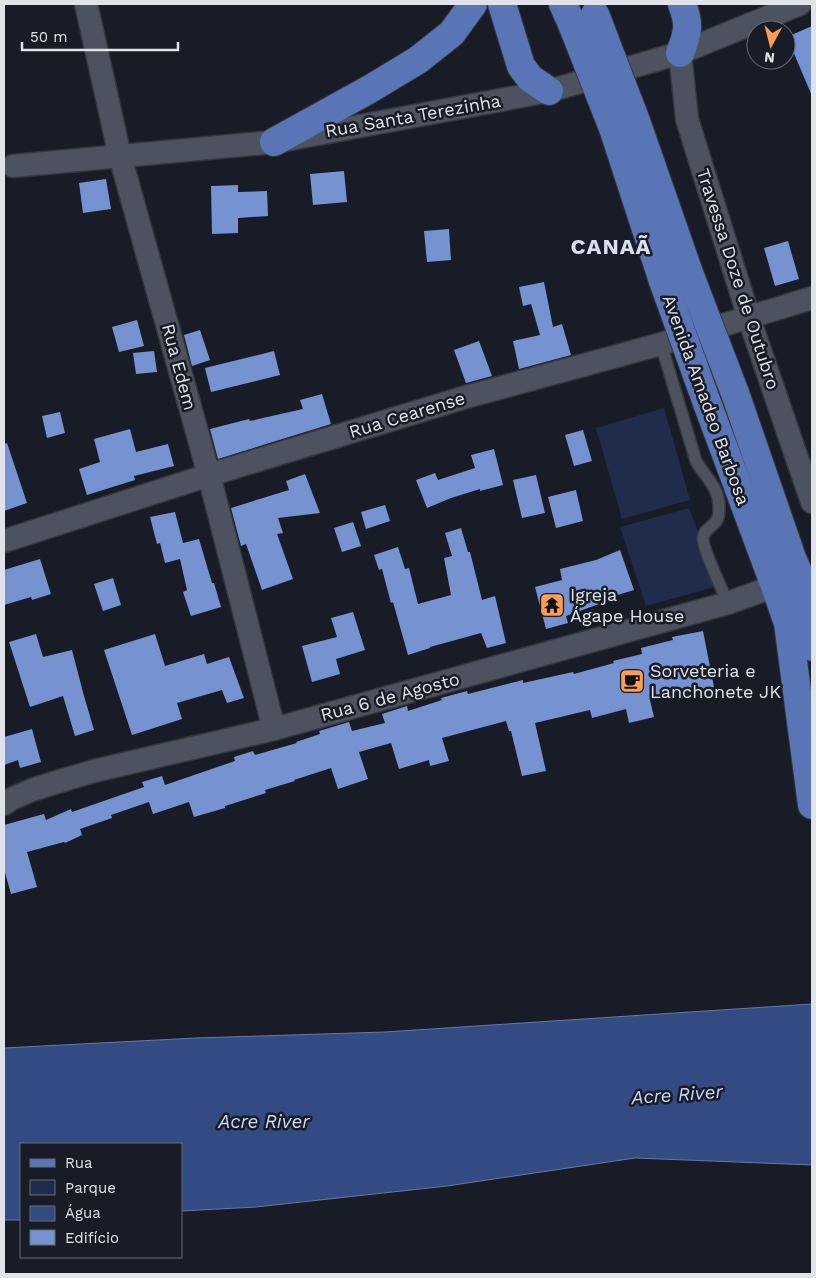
<svg xmlns="http://www.w3.org/2000/svg" width="816" height="1278" font-family="'Work Sans',sans-serif">
<style>
.green{fill:#1f2c4c}
.water{fill:#344a82;stroke:#6878a1}
.building{fill:#7792d0}
.lines{fill:none;stroke-linecap:round;stroke-linejoin:round}
.service-casing{stroke:#34373e;stroke-width:14}
.minor-casing{stroke:#34373e;stroke-width:25}
.primary-casing{stroke:#34373e;stroke-width:30}
.service{stroke:#4d535e;stroke-width:11}
.minor{stroke:#4d535e;stroke-width:22}
.primary{stroke:#5a75b5;stroke-width:28}
.primary-bridge-casing{stroke:#34373e;stroke-width:30;stroke-linecap:butt}
.primary-bridge{stroke:#5a75b5;stroke-width:28}
.labels{text-anchor:middle;stroke-width:5;stroke-linejoin:round;paint-order:stroke}
.street-label{font-size:18px;fill:#e0e3e9;stroke:#181c26}
.poi-label{font-size:18px;fill:#e0e3e9;stroke:#181c26;text-anchor:start}
.water-label{font-size:19px;font-style:italic;fill:#c8d7fa;stroke:#181c26}
.district-label{font-size:22px;font-weight:bold;letter-spacing:1px;fill:#d9e0ed;stroke:#181c26}
</style>
<rect width="100%" height="100%" fill="#181c26"/>
<g class="green">
<polygon points="664,408 690,500 622,519 596,428"/>
<polygon points="689,508 718,586 646,606 620,527"/>
</g>
<polygon class="water" points="812,1004 812,1165 635,1158 447,1186 256,1207 181,1211 181,1144 21,1144 21,1220 4,1220 4,1048 196,1038 385,1032"/>
<g class="building">
<polygon points="812,26 812,96 787,37"/>
<polygon points="344,171 347,202 313,205 310,174"/>
<polygon points="106,179 111,209 83,213 79,183"/>
<polygon points="238,185 238,192 267,191 268,216 238,218 238,233 212,234 211,186"/>
<polygon points="449,229 451,260 427,262 424,231"/>
<polygon points="788,241 799,279 775,286 764,248"/>
<polygon points="544,282 553,327 562,324 571,355 519,369 513,341 540,335 531,304 523,306 519,287"/>
<polygon points="137,320 144,346 119,352 112,327"/>
<polygon points="200,330 210,360 192,366 184,335"/>
<polygon points="479,341 492,376 466,383 454,350"/>
<polygon points="154,351 157,372 136,374 133,353"/>
<polygon points="274,351 280,375 211,392 205,368"/>
<polygon points="322,394 331,424 218,459 210,429 249,419 250,421 303,409 300,400"/>
<polygon points="60,412 65,433 47,438 42,416"/>
<polygon points="130,429 136,452 168,444 174,466 134,476 135,480 87,495 79,469 100,462 94,439"/>
<polygon points="583,430 592,461 574,466 565,435"/>
<polygon points="7,443 27,503 4,511 4,444"/>
<polygon points="494,449 503,485 480,491 480,489 451,498 427,508 416,480 435,473 438,480 475,468 471,455"/>
<polygon points="305,474 320,513 278,518 283,533 277,534 293,579 262,590 246,544 241,546 231,508 289,490 286,481"/>
<polygon points="536,475 545,513 522,518 513,480"/>
<polygon points="576,490 583,521 556,528 548,497"/>
<polygon points="385,505 390,521 366,529 361,512"/>
<polygon points="175,512 183,543 199,539 212,583 214,583 221,607 191,616 183,592 187,590 180,559 165,563 160,543 157,544 150,517"/>
<polygon points="353,522 361,546 342,552 334,528"/>
<polygon points="461,528 468,552 470,552 482,600 495,596 506,643 487,648 481,633 430,647 430,648 408,655 393,602 391,603 382,569 379,570 374,555 398,547 405,569 409,568 418,604 451,595 444,558 452,556 445,533"/>
<polygon points="620,550 634,590 598,601 599,604 566,616 568,623 546,629 535,587 562,580 560,569 596,560"/>
<polygon points="40,559 51,594 32,600 31,597 4,605 4,570"/>
<polygon points="113,578 121,605 103,611 94,584"/>
<polygon points="353,612 365,650 336,659 340,674 312,682 302,646 337,637 331,618"/>
<polygon points="703,631 714,687 684,694 683,691 650,700 654,717 629,723 626,709 592,718 590,710 535,723 546,771 522,776 511,731 509,731 506,721 442,738 449,761 430,766 429,760 399,769 391,743 359,752 368,779 338,789 331,768 294,780 295,781 265,790 266,793 225,806 225,808 194,817 189,802 153,814 149,802 111,815 112,818 80,829 82,835 65,843 64,842 27,852 37,887 11,894 4,869 4,825 44,814 46,820 71,809 72,812 144,787 142,782 162,776 165,785 235,761 234,757 253,751 255,755 297,743 296,742 320,734 319,731 349,722 352,731 385,723 382,714 407,706 408,711 442,700 441,698 467,691 468,694 523,680 523,683 573,672 574,674 614,663 613,661 642,654 641,648 673,640 672,637"/>
<polygon points="36,634 43,657 72,650 84,696 94,730 75,736 63,696 30,707 9,642"/>
<polygon points="155,634 165,666 204,654 207,664 229,657 244,698 227,703 222,690 177,703 182,719 132,735 104,650"/>
<polygon points="32,729 41,762 20,768 18,760 4,765 4,737"/>
</g>
<g class="lines">
<defs>
<path id="service" d="M661,344L696,461C705,477 720,488 719,508C719,512 719,517 717,520C713,527 704,529 703,538C702,547 723,592 728,603"/>
<g id="minor">
<polyline points="86,4 120,156 209,475 274,729"/>
<polyline points="680,53 687,119 749,318 812,502"/>
<polyline points="13,166 274,142 549,91 680,53 800,4"/>
<polyline points="4,541 209,475 466,397 661,344 812,298"/>
<polyline points="4,804 11,799 32,790 57,782 94,771 274,729 728,603 775,586"/>
</g>
<g id="primary">
<polyline points="502,4 521,66 530,78 549,91"/>
<polyline points="563,4 572,24"/>
<path d="M680,53C688,33 690,24 682,4"/>
<polyline points="636,121 689,273"/>
<polyline points="613,128 663,281"/>
<polyline points="274,142 370,89 418,60 452,33 473,4"/>
<polyline points="735,393 792,558 802,581 812,647"/>
<polyline points="707,403 775,586 788,623 812,805"/>
</g>
</defs>
<use href="#service" class="service-casing"/>
<use href="#minor" class="minor-casing"/>
<use href="#primary" class="primary-casing"/>
<use href="#service" class="service"/>
<use href="#minor" class="minor"/>
<use href="#primary" class="primary"/>
<defs>
<g id="primary-bridge">
<polyline points="595,14 636,121"/>
<polyline points="572,24 613,128"/>
<polyline points="689,273 735,393"/>
<polyline points="663,281 707,403"/>
</g>
</defs>
<use href="#primary-bridge" class="primary-bridge-casing"/>
<use href="#primary-bridge" class="primary-bridge"/>
</g>
<defs>
<symbol id="temple-square" viewBox="-11 -11 22 22"><rect x="-9" y="-9" width="18" height="18" rx="4" fill="#fc9d54" stroke="#181c26"/><path d="M0-6L5-2H3V0L6.5 2.5H4V6H1.5V3h-3V6H-4V2.5H-6.5L-3 0V-2H-5Z" fill="#111"/></symbol>
<symbol id="cafe-square" viewBox="-11 -11 22 22"><rect x="-9" y="-9" width="18" height="18" rx="4" fill="#fc9d54" stroke="#181c26"/><path d="M-5.5-4.5H6V0H3Q3 3.5 0 3.5H-2.5Q-5.5 3.5-5.5 0ZM3-3.2v2h1.7v-2ZM-6 4.5H4V6H-6Z" fill="#111"/></symbol>
</defs>
<g fill-rule="evenodd">
<use href="#temple-square" x="538" y="591" width="28" height="28"/>
<use href="#cafe-square" x="618" y="667" width="28" height="28"/>
</g>
<g class="labels">
<g class="street-label">
<text transform="translate(413 116) rotate(-10)" y="6">Rua Santa Terezinha</text>
<text transform="translate(738 279) rotate(72)" y="6">Travessa Doze de Outubro</text>
<text transform="translate(179 367) rotate(75)" y="6">Rua Edem</text>
<text transform="translate(706 400) rotate(70)" y="6">Avenida Amadeo Barbosa</text>
<text transform="translate(407 415) rotate(-17)" y="6">Rua Cearense</text>
<text transform="translate(390 697) rotate(-15)" y="6">Rua 6 de Agosto</text>
</g>
<g class="poi-label">
<text x="570" y="601">Igreja<tspan x="570" dy="21">Ágape House</tspan></text>
<text x="650" y="677">Sorveteria e<tspan x="650" dy="21">Lanchonete JK</tspan></text>
</g>
<g class="water-label">
<text transform="translate(677 1094) rotate(-4)" y="7">Acre River</text>
<text x="264" y="1128">Acre River</text>
</g>
<g class="district-label">
<text x="611" y="254">CANAÃ</text>
</g>
</g>
<rect width="816" height="1278" fill="none" stroke="#e0e3e9" stroke-width="10"/>
<rect x="20" y="1143" width="162" height="115" fill="#181c26" stroke="#686c74"/>
<rect x="30" y="1159" width="25" height="8" fill="#5a75b5" stroke="#686c74"/>
<text x="65" y="1168" font-size="15" fill="#e0e3e9">Rua</text>
<rect x="30" y="1180" width="25" height="15" fill="#1f2c4c" stroke="#686c74"/>
<text x="65" y="1193" font-size="15" fill="#e0e3e9">Parque</text>
<rect x="30" y="1206" width="25" height="15" fill="#344a82" stroke="#686c74"/>
<text x="65" y="1218" font-size="15" fill="#e0e3e9">Água</text>
<rect x="30" y="1230" width="25" height="15" fill="#7792d0" stroke="#686c74"/>
<text x="65" y="1243" font-size="15" fill="#e0e3e9">Edifício</text>
<g transform="translate(771 45) rotate(187)"><circle r="24" fill="#181c26" stroke="#686c74"/>
<path d="M0-4L9 19L0 12L-9 19Z" fill="#fc9d54"/>
<text y="-8" font-size="14" font-weight="bold" text-anchor="middle" fill="#e0e3e9">N</text>
</g>
<path d="M22 42v8h156v-8" fill="none" stroke="#e0e3e9" stroke-width="2.5"/>
<text x="30" y="42" font-size="15" fill="#e0e3e9" stroke="#181c26" stroke-width="4" paint-order="stroke">50 m</text>
</svg>
